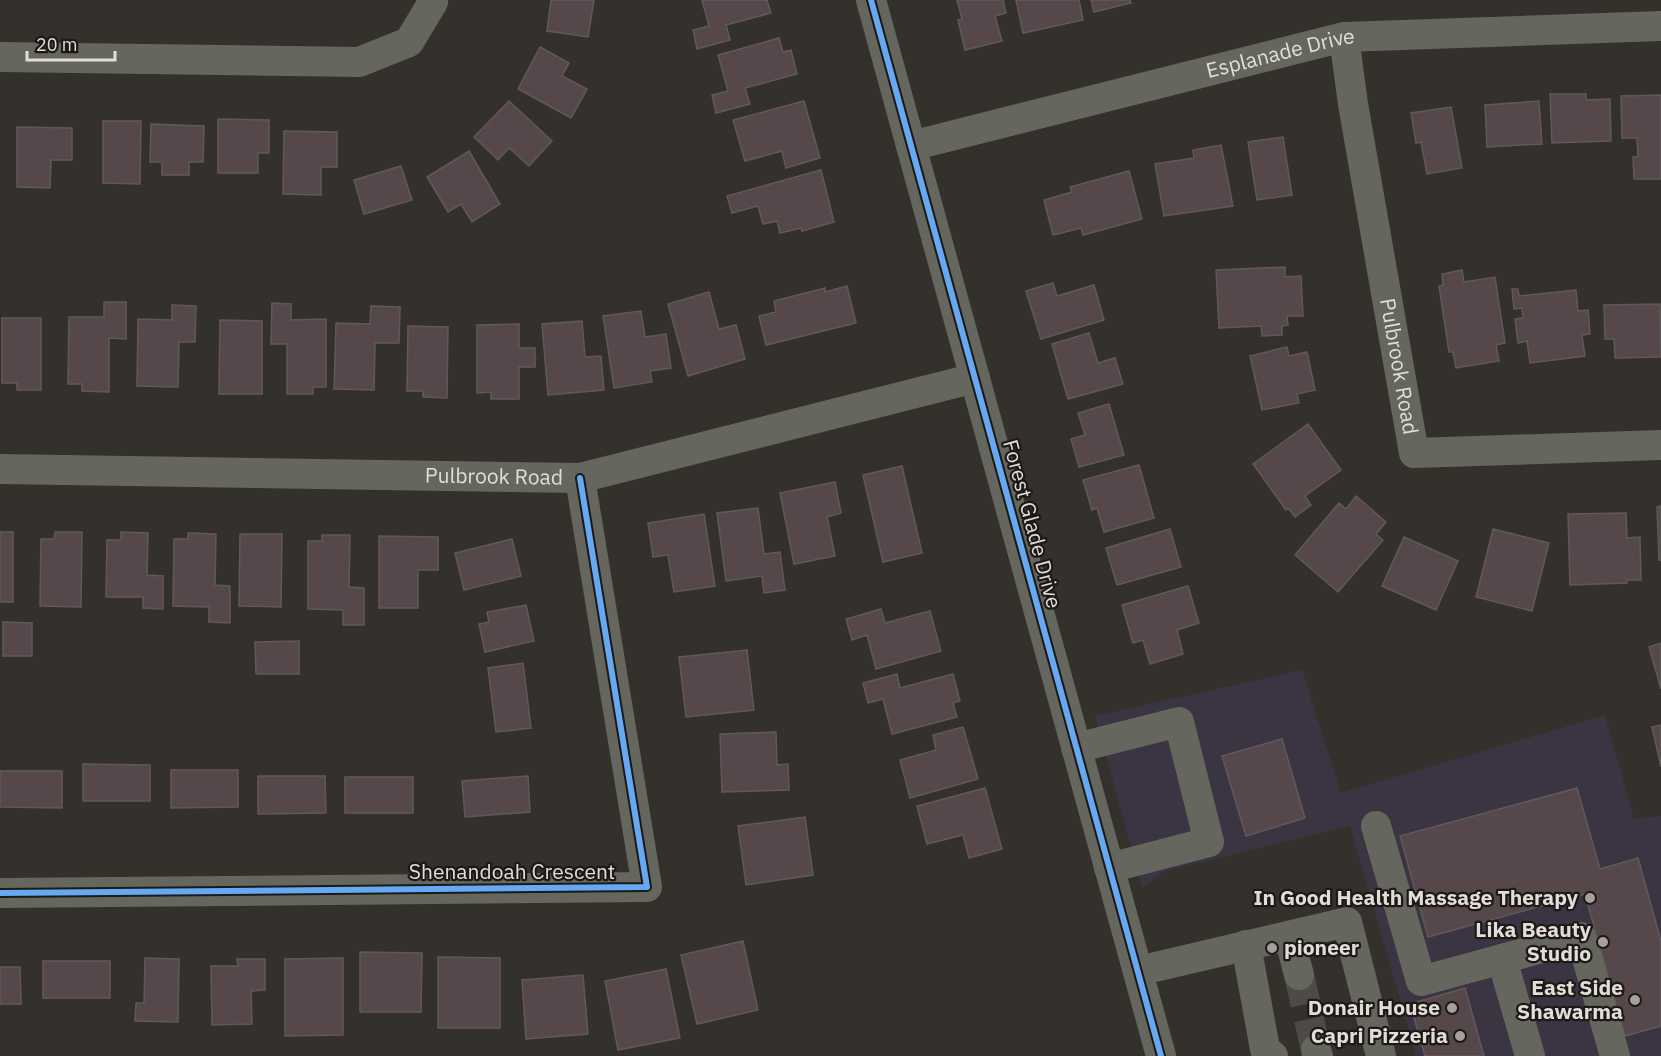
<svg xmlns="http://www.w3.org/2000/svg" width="1661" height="1056" font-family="'IBM Plex Sans',sans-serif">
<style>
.commercial{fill:#3b3543}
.building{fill:#56474a;stroke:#5f5a5a;stroke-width:1.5}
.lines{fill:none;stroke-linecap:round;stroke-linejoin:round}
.minor-tunnel{stroke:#4e4a46;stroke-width:30;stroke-dasharray:30 15;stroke-linecap:butt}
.minor{stroke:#65675e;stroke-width:30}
.cycleway-casing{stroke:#1d1916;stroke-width:10}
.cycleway{stroke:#66a8f1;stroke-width:6}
.poi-dot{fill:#a6a09c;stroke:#1d1916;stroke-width:2}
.labels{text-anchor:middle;stroke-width:4.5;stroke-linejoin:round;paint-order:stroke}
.street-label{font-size:21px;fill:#e3ddd9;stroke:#1d1916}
.poi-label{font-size:21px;font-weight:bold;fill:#e3ddd9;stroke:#1d1916;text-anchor:end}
</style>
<rect width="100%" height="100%" fill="#34302c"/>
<polygon class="commercial" points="1302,670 1341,793 1605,715 1634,819 1661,816 1661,1056 1416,1056 1350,826 1165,871 1142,888 1095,716"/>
<g class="building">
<polygon points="551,0 594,0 588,37 547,31"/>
<polygon points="702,0 767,0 771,13 726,25 730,40 697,49 693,30 709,26"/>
<polygon points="957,0 1003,0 1006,13 995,16 1002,41 965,50 958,20 962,19"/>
<polygon points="1016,0 1079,0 1083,20 1023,33"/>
<polygon points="1091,0 1130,0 1131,3 1094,12"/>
<polygon points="779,38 783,52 791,50 797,74 745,88 750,104 716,113 712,95 728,91 718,55"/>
<polygon points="540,47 569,63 562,76 587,89 571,118 518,89"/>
<polygon points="1550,94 1586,94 1586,100 1610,99 1611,141 1552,143"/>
<polygon points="1661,95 1661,179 1634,179 1633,157 1638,157 1637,138 1622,138 1621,96"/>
<polygon points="509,101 552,141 529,166 509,148 498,160 474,137"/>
<polygon points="804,101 820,158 786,168 782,151 745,161 733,120"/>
<polygon points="1539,101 1542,144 1487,147 1485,105"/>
<polygon points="1451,107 1462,168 1427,174 1421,142 1416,143 1411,113"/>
<polygon points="218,119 269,120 269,153 258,153 258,173 218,173"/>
<polygon points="103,121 141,121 140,184 103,183"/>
<polygon points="151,124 204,126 203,162 189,162 189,175 162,175 162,162 150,162"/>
<polygon points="17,127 72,128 72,160 51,160 50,188 17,187"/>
<polygon points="284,131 337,132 337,167 321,167 321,195 283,194"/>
<polygon points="1283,137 1292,195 1257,200 1248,142"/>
<polygon points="1221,145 1233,206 1164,216 1155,164 1194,158 1193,150"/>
<polygon points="469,151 500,204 472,222 461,204 448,212 427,177"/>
<polygon points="401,166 412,200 364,214 354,180"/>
<polygon points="821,170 834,222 802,231 801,228 780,233 777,221 763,224 758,206 732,213 727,196"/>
<polygon points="1129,171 1142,219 1083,235 1081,228 1053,235 1044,200 1072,192 1070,187"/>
<polygon points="1285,267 1285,277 1301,276 1303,316 1287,316 1288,325 1282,326 1282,335 1262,336 1261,326 1219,328 1216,270"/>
<polygon points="1462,270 1464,282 1495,277 1505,343 1496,345 1499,361 1456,368 1453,352 1449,352 1439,286 1443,285 1442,274"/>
<polygon points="1053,283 1057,296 1094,285 1104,320 1041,339 1026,291"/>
<polygon points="847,286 856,323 766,345 759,316 776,312 774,301 825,288 825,292"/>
<polygon points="1512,289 1518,289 1519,296 1576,290 1578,311 1588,310 1590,334 1582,335 1585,356 1530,363 1527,341 1518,343 1515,319 1523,318 1522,308 1514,309"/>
<polygon points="709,292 719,329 736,325 745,359 688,376 668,304"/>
<polygon points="104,302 126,302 126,339 109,338 109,392 82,391 82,384 68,384 69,317 104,317"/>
<polygon points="272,303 291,304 291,320 326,319 326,387 313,387 313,394 287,394 287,344 271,344"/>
<polygon points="1660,304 1661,357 1615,358 1614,339 1605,339 1604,305"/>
<polygon points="172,305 196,306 195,342 179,342 178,387 137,386 138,319 172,320"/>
<polygon points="371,306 400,307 399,343 375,343 374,390 334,389 336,323 370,324"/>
<polygon points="641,311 645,337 666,334 671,368 650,371 652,382 614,388 603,316"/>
<polygon points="2,318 41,318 41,390 17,390 17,383 2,383"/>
<polygon points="220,320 262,321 262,394 219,394"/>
<polygon points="582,321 585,357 601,356 604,390 548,395 542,324"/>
<polygon points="519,324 519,348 535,348 535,367 519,367 519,399 491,399 491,392 477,393 477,325"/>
<polygon points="408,326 448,327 447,398 423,397 423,391 407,391"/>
<polygon points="1089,333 1098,363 1115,358 1123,384 1068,399 1052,344"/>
<polygon points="1287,347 1289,356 1307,352 1315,390 1297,394 1299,403 1262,410 1250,356"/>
<polygon points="1109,404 1124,455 1079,467 1071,439 1085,435 1078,413"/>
<polygon points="1308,424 1341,470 1305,496 1311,505 1295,517 1288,508 1286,510 1253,464"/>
<polygon points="1139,465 1154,518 1104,532 1097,508 1092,510 1083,480"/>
<polygon points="902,466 922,553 883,562 863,475"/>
<polygon points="835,482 841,513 827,517 835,556 794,564 780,493"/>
<polygon points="1356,496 1386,522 1376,534 1383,540 1338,592 1295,555 1339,503 1346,509"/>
<polygon points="1659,506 1661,506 1661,560 1659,560 1657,507"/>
<polygon points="758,508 764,554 780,552 785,590 764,593 762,576 726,581 717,513"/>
<polygon points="1626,513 1627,538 1640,537 1641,580 1627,580 1627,583 1570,585 1568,514"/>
<polygon points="704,514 715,586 674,592 668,555 653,557 648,523"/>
<polygon points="1170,529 1181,567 1117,585 1106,548"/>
<polygon points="1493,529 1549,543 1532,611 1476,597"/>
<rect x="0" y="532" width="13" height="70"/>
<polygon points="55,532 82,532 81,607 40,606 41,539 54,539"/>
<polygon points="121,532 148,533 147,575 163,576 163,609 143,608 143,597 106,597 107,540 121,540"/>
<polygon points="188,533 216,534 215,585 230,586 230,623 209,622 209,607 173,606 174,539 188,539"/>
<polygon points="240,534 282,534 281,607 239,606"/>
<polygon points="322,535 350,535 349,587 364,588 364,625 343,625 343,610 308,609 308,541 322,541"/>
<polygon points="379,536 438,537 438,570 418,570 418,608 379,608"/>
<polygon points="1404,537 1458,561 1436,610 1382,586"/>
<polygon points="512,539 521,576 464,590 455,553"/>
<polygon points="1188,586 1199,623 1177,630 1183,654 1150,664 1143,640 1133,643 1122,605"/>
<polygon points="526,605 534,641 485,652 479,624 489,622 487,612"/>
<polygon points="881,609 885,623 930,611 941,651 876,669 867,635 852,640 846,619"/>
<polygon points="3,622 32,623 32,656 3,656"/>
<polygon points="299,641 299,674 256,674 255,642"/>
<polygon points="1661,643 1661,689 1649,647"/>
<polygon points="747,650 754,710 686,717 679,657"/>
<polygon points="523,663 531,728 496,732 488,668"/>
<polygon points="897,674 900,688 953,674 960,701 953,703 957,717 892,734 883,699 868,703 863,683"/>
<polygon points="1661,725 1661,767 1652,727"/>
<polygon points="963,727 978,779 910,798 900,760 936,750 933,735"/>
<polygon points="776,732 777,765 788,764 789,790 722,792 720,734"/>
<polygon points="1282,739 1305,818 1246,836 1222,756"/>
<polygon points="83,764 150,765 150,801 83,801"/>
<polygon points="171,770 238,770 238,807 171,808"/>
<polygon points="0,771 62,771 62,808 0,807"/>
<polygon points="258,776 325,776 326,813 258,814"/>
<polygon points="528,776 530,812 465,817 462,781"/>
<rect x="345" y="777" width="68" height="36"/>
<polygon points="985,788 1002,849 969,858 963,835 927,844 917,806"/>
<polygon points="1577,788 1600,869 1638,858 1661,941 1661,1026 1625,1036 1585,894 1428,937 1400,836"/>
<polygon points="805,817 813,875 746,885 738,826"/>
<polygon points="743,941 758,1010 697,1024 681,955"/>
<polygon points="360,952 422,953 421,1012 360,1012"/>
<polygon points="438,957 500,958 500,1028 438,1028"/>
<polygon points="145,958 179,959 178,1022 135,1021 136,1003 144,1003"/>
<polygon points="343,958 343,1035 285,1036 285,959"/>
<polygon points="237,959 265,959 265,990 251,991 252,1024 212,1025 211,966 238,966"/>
<rect x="43" y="961" width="67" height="37"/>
<polygon points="0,967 20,967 21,1004 0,1004"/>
<polygon points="666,969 680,1038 618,1050 605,981"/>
<polygon points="583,975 588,1034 526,1039 522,980"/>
<polygon points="1465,988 1484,1056 1425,1056 1410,1004"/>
</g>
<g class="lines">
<polyline class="minor-tunnel" points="1299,975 1316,1050"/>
<g class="minor">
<polyline points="871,0 1161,1056"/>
<path id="s1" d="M1344,37L1353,104L1414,453L1661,445"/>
<polyline points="0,57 359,62 409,42 433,2 432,0"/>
<path id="s2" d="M911,146L1344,37L1661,26"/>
<path id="s3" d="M0,469L580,478L975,378"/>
<polyline points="1076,748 1179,722 1209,842 1109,868"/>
<polyline points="1376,826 1421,981 1502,959"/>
<polyline points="0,893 647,887 580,478"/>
<polyline points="1289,936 1299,975"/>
<polyline points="1246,945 1265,1049 1273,1056"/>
<polyline points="1138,971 1347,922 1381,1056"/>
<polyline points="1316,1050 1318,1056"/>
<polyline points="1530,1056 1502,959 1581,937 1615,1056"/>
</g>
<defs>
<g id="cycleway">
<polyline points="871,0 1161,1056"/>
<polyline points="0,893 647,887 580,478"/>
</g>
</defs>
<use href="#cycleway" class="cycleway-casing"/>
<use href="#cycleway" class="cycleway"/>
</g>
<g class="poi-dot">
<circle cx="1590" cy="898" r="6"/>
<circle cx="1603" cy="942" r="6"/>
<circle cx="1272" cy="948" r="6"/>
<circle cx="1635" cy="1000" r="6"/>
<circle cx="1452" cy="1008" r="6"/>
<circle cx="1460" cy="1036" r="6"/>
</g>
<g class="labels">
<g class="street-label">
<text dy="7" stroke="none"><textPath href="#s2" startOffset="381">Esplanade Drive</textPath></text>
<text dy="7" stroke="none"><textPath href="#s1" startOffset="334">Pulbrook Road</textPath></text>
<text dy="7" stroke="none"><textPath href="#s3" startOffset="494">Pulbrook Road</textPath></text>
<text transform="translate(1032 524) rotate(75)" y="7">Forest Glade Drive</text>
<text x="512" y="879">Shenandoah Crescent</text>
</g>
<g class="poi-label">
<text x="1578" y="905">In Good Health Massage Therapy</text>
<text x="1591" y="937">Lika Beauty<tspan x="1591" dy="24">Studio</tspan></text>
<text x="1284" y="955" text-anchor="start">pioneer</text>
<text x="1623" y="995">East Side<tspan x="1623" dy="24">Shawarma</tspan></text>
<text x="1440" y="1015">Donair House</text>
<text x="1448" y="1043">Capri Pizzeria</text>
</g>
</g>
<path d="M27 51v9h88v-9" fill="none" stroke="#e3ddd9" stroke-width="3"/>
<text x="36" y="51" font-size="18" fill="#e3ddd9" stroke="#1d1916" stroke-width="4.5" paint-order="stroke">20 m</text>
</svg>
